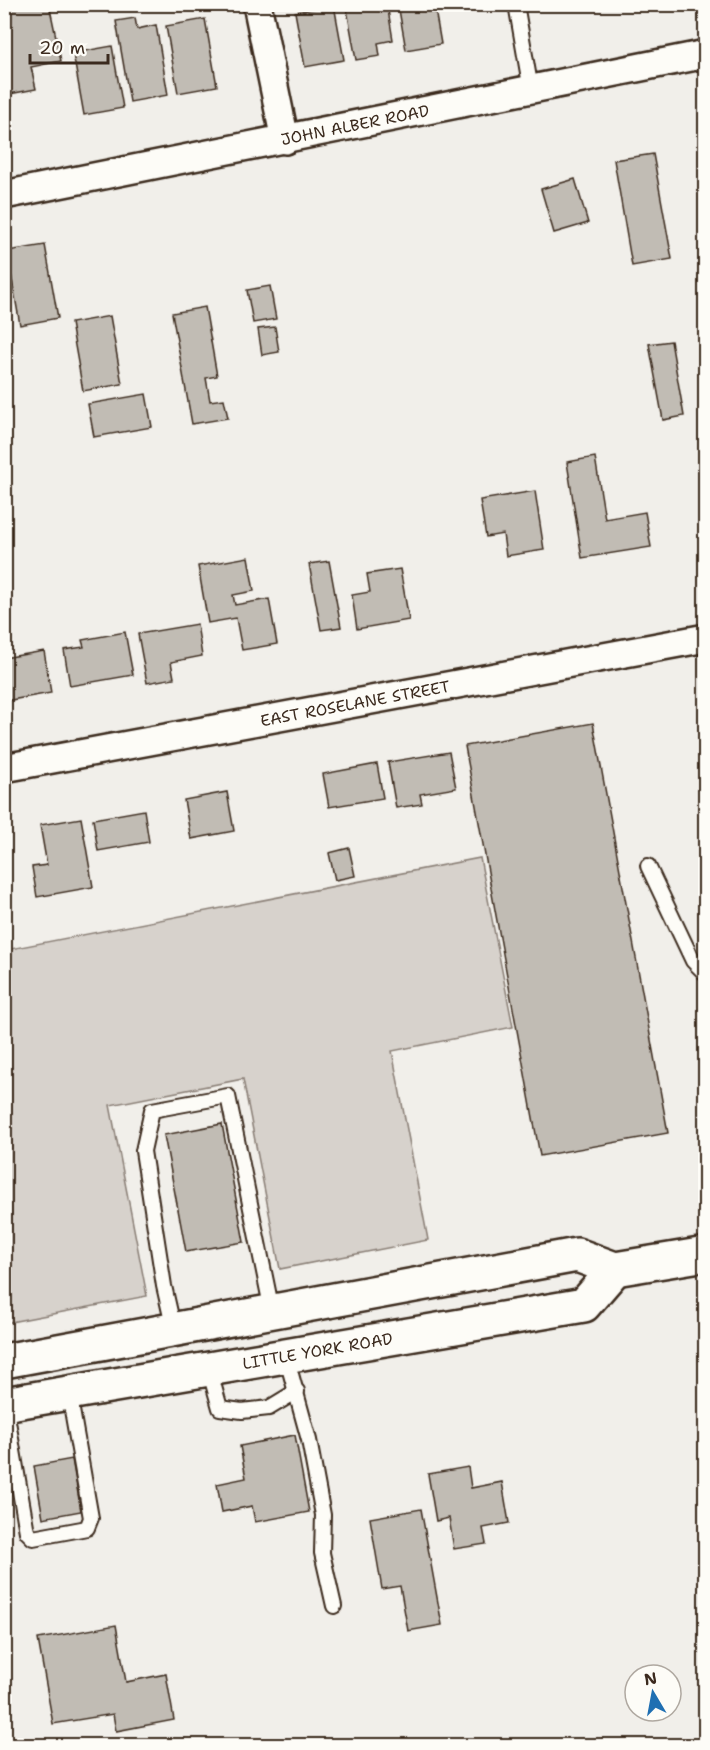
<svg xmlns="http://www.w3.org/2000/svg" width="710" height="1750" font-family="'Shantell Sans',sans-serif">
<style>
.green{fill:#d7d2cc;stroke:#897e75;stroke-width:1.5}
.building{fill:#c1bcb4;stroke:#3b2a1e;stroke-width:1.5}
.lines{fill:none;stroke-linecap:round;stroke-linejoin:round}
.service-casing{stroke:#3b2a1e;stroke-width:18}
.minor-casing{stroke:#3b2a1e;stroke-width:32}
.secondary-casing{stroke:#3b2a1e;stroke-width:38}
.service{stroke:#fdfcf7;stroke-width:14}
.minor{stroke:#fdfcf7;stroke-width:27}
.secondary{stroke:#fdfcf7;stroke-width:33}
.labels{text-anchor:middle;stroke-width:4.5;stroke-linejoin:round;paint-order:stroke}
.street-label{font-size:16px;fill:#3b2a1e;stroke:#fdfcf7}
</style>
<rect width="100%" height="100%" fill="#f1efea"/>
<filter id="ink" filterUnits="userSpaceOnUse"><feTurbulence type="fractalNoise" baseFrequency=".0167" numOctaves="2"/><feDisplacementMap in="SourceGraphic" scale="12" xChannelSelector="R" yChannelSelector="G"/><feConvolveMatrix kernelMatrix="1 2 1 2 8 2 1 2 1" color-interpolation-filters="sRGB"/></filter>
<g filter="url(#ink)">
<polygon class="green" points="480,858 513,1027 392,1051 428,1240 280,1269 243,1079 110,1105 147,1296 5,1323 5,950"/>
<g class="building">
<polygon points="4,4 49,4 61,61 31,67 36,89 4,95"/>
<polygon points="346,4 387,4 393,40 378,43 380,56 356,60"/>
<polygon points="398,4 434,4 441,44 406,50"/>
<polygon points="334,5 344,60 305,67 295,12"/>
<polygon points="135,18 137,29 156,25 168,95 130,102 116,21"/>
<polygon points="205,19 217,86 178,93 166,26"/>
<polygon points="112,46 123,108 84,115 73,53"/>
<polygon points="653,154 672,259 632,266 614,160"/>
<polygon points="575,179 588,223 554,233 541,189"/>
<polygon points="45,245 58,318 20,325 7,251"/>
<polygon points="270,286 276,319 253,323 247,290"/>
<polygon points="205,307 217,376 206,378 210,401 224,399 228,418 192,424 172,313"/>
<polygon points="110,316 122,384 83,391 71,323"/>
<polygon points="275,327 279,352 262,355 258,329"/>
<polygon points="671,341 684,416 663,420 649,344"/>
<polygon points="146,394 152,427 94,437 88,404"/>
<polygon points="595,457 605,519 645,512 651,547 582,558 567,462"/>
<polygon points="535,491 544,550 506,556 503,534 486,537 480,500"/>
<polygon points="248,557 254,591 233,595 235,605 269,599 277,644 242,650 236,618 208,623 198,566"/>
<polygon points="329,561 341,627 321,630 309,564"/>
<polygon points="400,569 409,620 357,629 352,595 370,592 367,574"/>
<polygon points="197,624 202,656 171,662 174,678 147,683 138,634"/>
<polygon points="125,632 133,675 70,686 64,650 84,647 82,640"/>
<polygon points="44,651 51,693 5,701 4,658"/>
<polygon points="593,723 668,1133 540,1156 465,746"/>
<polygon points="449,752 456,788 420,794 422,804 396,808 388,762"/>
<polygon points="377,764 383,798 329,807 323,774"/>
<polygon points="227,792 234,831 191,839 184,800"/>
<polygon points="144,810 149,842 98,851 93,819"/>
<polygon points="81,818 93,887 37,897 32,867 47,865 40,825"/>
<polygon points="349,848 355,876 335,880 329,853"/>
<polygon points="222,1124 244,1242 186,1252 164,1135"/>
<polygon points="295,1435 309,1512 255,1522 252,1506 222,1512 217,1484 246,1478 240,1446"/>
<polygon points="72,1459 81,1511 43,1518 34,1466"/>
<polygon points="468,1467 471,1488 502,1482 509,1523 483,1528 486,1544 454,1549 449,1518 436,1521 428,1474"/>
<polygon points="421,1509 442,1625 408,1631 400,1586 382,1589 370,1518"/>
<polygon points="116,1625 126,1682 166,1674 174,1720 116,1731 113,1714 53,1724 38,1639"/>
</g>
<g class="lines">
<defs>
<g id="service">
<polyline points="516,4 531,90"/>
<polyline points="648,866 693,961 706,974"/>
<polyline points="174,1330 164,1286 143,1151 152,1110 228,1096 272,1311"/>
<polyline points="286,1356 309,1440 323,1515 322,1553 334,1606"/>
<polyline points="209,1369 220,1408 242,1411 269,1408 297,1391"/>
<polyline points="5,1404 27,1532 33,1538 87,1528 91,1518 69,1393"/>
</g>
<g id="minor">
<polyline points="257,4 285,140"/>
<path id="s1" d="M4,195L706,54"/>
<path id="s2" d="M4,768L706,638"/>
</g>
<g id="secondary">
<polyline points="4,1361 577,1255 615,1269 706,1254"/>
<path id="s3" d="M4,1404L584,1305L615,1269"/>
</g>
</defs>
<use href="#service" class="service-casing"/>
<use href="#minor" class="minor-casing"/>
<use href="#secondary" class="secondary-casing"/>
<use href="#service" class="service"/>
<use href="#minor" class="minor"/>
<use href="#secondary" class="secondary"/>
</g>
</g>
<g class="labels">
<g class="street-label">
<text dy="6" stroke="none"><textPath href="#s1" startOffset="358">JOHN ALBER ROAD</textPath></text>
<text dy="6" stroke="none"><textPath href="#s2" startOffset="357">EAST ROSELANE STREET</textPath></text>
<text dy="6" stroke="none"><textPath href="#s3" startOffset="318">LITTLE YORK ROAD</textPath></text>
</g>
</g>
<rect width="710" height="1750" fill="none" stroke="#fdfcf7" stroke-width="24"/>
<rect x="12" y="12" width="686" height="1726" fill="none" stroke="#3b2a1e" stroke-width="2" filter="url(#ink)"/>
<g transform="translate(653 1693) rotate(350)"><circle r="28" fill="#fdfcf7" stroke="#afa8a0" stroke-width="1.5"/>
<path d="M0-4.5L10 22L0 15L-10 22Z" fill="#1f6fb2"/>
<text y="-9" font-size="16" font-weight="bold" text-anchor="middle" fill="#3b2a1e">N</text>
</g>
<path d="M30 54v9h78v-9" fill="none" stroke="#3b2a1e" stroke-width="3"/>
<text x="39" y="54" font-size="18" fill="#3b2a1e" stroke="#fdfcf7" stroke-width="4.5" paint-order="stroke">20 m</text>
</svg>
